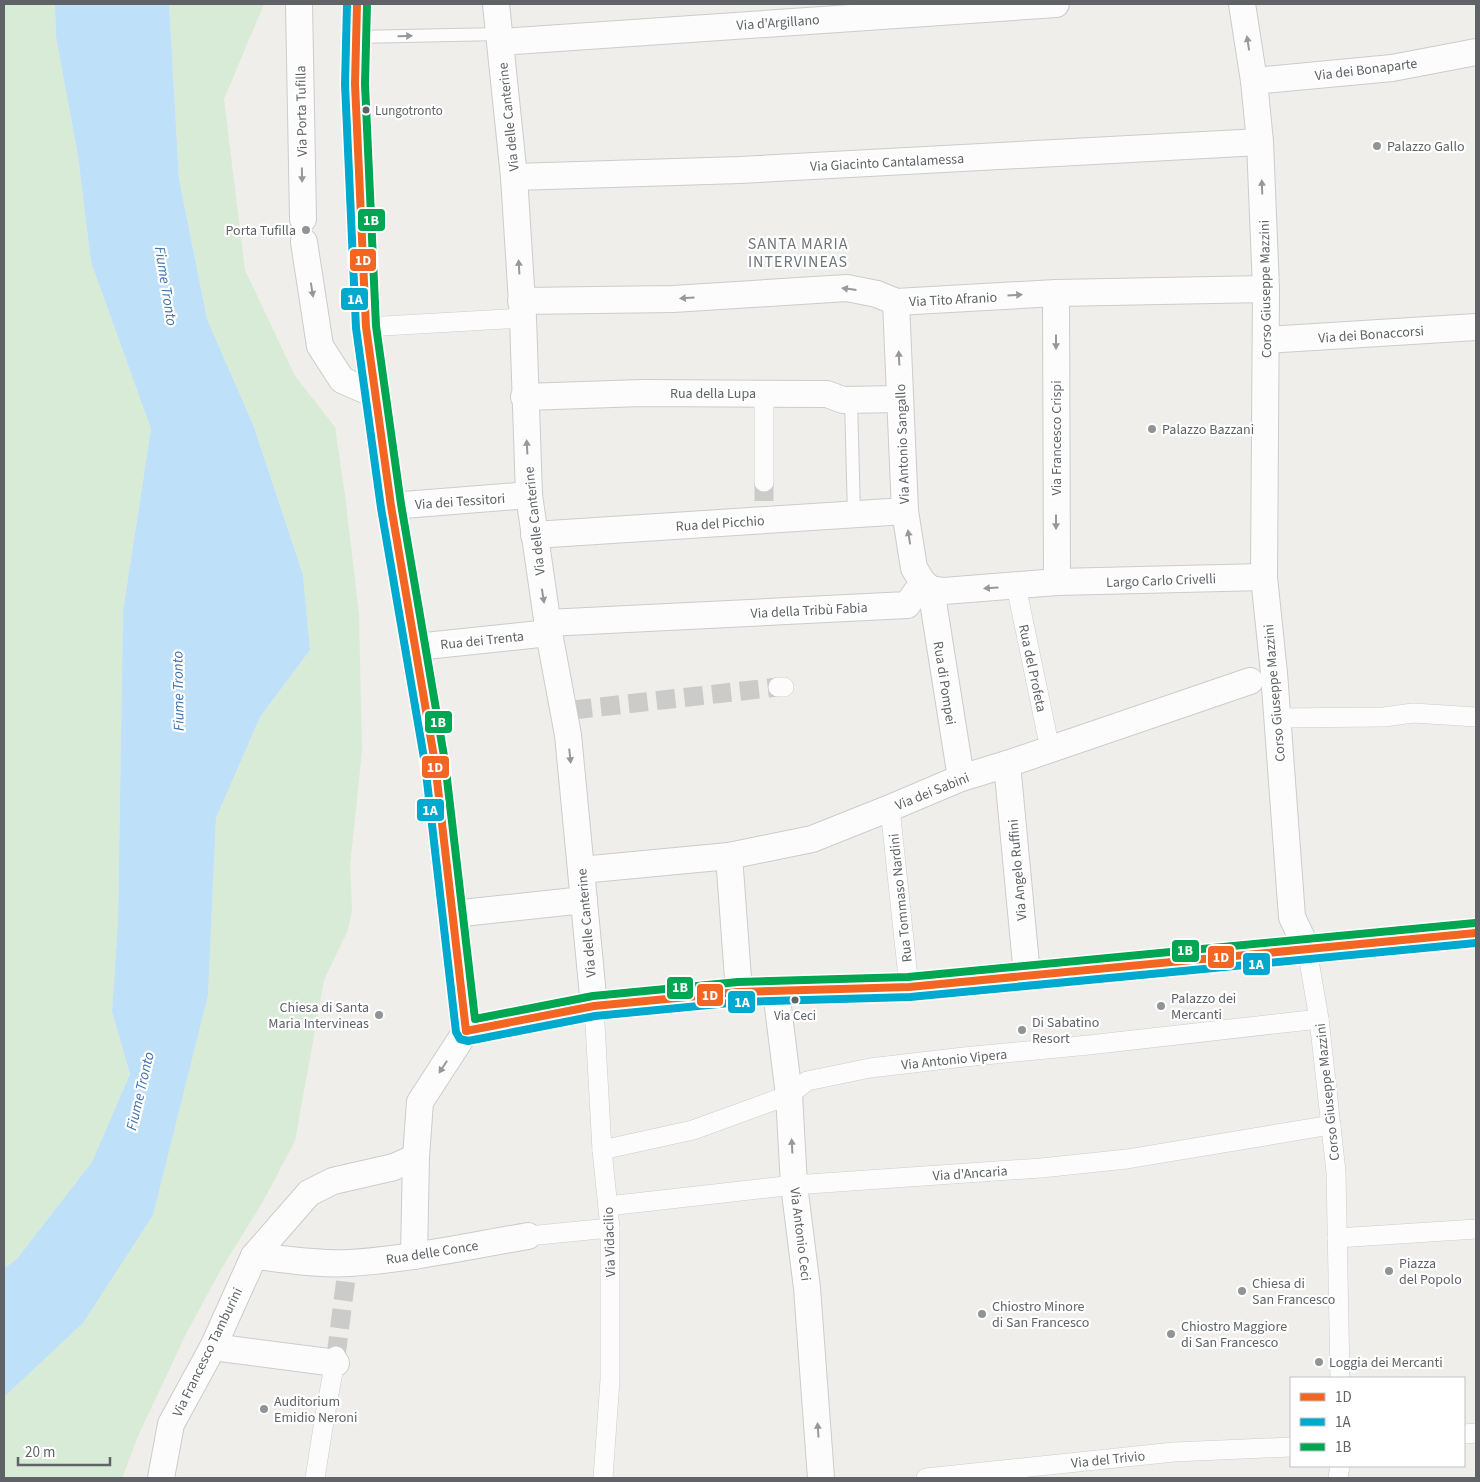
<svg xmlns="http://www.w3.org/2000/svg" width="1480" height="1482" font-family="'Source Sans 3',sans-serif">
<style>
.green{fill:#d8ebd6}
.water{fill:#bfe0f9}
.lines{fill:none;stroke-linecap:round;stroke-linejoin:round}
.pedestrian-tunnel{stroke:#cbcbca;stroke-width:19;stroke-dasharray:19 9;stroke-linecap:butt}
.service-casing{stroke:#cbcccc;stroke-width:14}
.pedestrian-casing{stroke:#cbcccc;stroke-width:20}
.minor-casing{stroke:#cbcccc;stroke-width:28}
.service{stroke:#fdfcfc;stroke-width:12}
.pedestrian{stroke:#fdfcfc;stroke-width:19}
.minor{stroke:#fdfcfc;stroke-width:26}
.bus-1-casing{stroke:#fff;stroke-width:11}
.bus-2-casing{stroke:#fff;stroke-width:11}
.bus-3-casing{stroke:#fff;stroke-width:11}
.bus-1{stroke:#f26522;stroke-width:8}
.bus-2{stroke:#00a9ce;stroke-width:8}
.bus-3{stroke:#00a651;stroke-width:8}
.oneway{fill:#96999c}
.bus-dot{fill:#5f6368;stroke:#fff;stroke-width:2}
.poi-dot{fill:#919496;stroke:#fff;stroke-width:2}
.labels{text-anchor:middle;stroke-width:4.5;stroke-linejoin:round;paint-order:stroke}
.bus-label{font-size:13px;fill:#5f6368;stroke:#fff;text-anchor:start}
.street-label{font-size:14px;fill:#5f6368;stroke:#fff}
.poi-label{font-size:14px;fill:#5f6368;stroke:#fff;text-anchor:start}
.water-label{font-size:15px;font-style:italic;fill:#4174aa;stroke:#fff}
.quarter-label{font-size:16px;letter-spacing:1px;fill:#70757a;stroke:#fff}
.line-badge{stroke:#fff;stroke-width:2}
.badge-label{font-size:14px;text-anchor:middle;font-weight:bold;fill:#fff}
</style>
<rect width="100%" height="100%" fill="#efeeea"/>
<g class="green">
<polygon points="4,4 55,4 56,37 78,156 91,262 151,429 123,611 118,921 112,1012 130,1074 92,1162 16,1260 4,1268"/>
<polygon points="169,4 264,4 224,99 245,270 295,376 335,427 345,495 359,614 362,751 350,866 352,910 348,930 324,980 295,1141 261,1205 220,1271 186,1334 139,1434 122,1478 4,1478 4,1397 83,1323 208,995 216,818 260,717 310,650 303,575 254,427 207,319 179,179"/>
</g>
<polygon class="water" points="55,4 169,4 179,179 207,319 254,427 303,575 310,650 260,717 216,818 208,995 153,1215 83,1323 4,1397 4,1268 16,1260 92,1162 130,1074 112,1012 118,921 123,611 151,429 91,262 78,156 56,37"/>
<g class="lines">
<g class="pedestrian-tunnel">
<polyline points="764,482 764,512"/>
<polyline points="573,710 778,687"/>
<polyline points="336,1356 347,1270"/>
</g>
<defs>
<g id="service">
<polyline points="356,37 500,34"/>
<polyline points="851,400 854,515"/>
</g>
<g id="pedestrian">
<polyline points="366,327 523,318"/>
<polyline points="764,394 764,482"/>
<polyline points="1016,586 1050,749"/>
<polyline points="778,687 784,687"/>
<polyline points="1276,718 1384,717 1413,713 1476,717"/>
<polyline points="890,808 909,987"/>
<polyline points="1307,949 1319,1019 1336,1172 1340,1378"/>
<polyline points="594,1006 602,1150 610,1228 610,1380 603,1478"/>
<polyline points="602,1150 693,1130 789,1095 807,1081 870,1068 964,1057 1089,1045 1319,1019"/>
<polyline points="608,1206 794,1185 1041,1168 1127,1159 1331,1125"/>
<polyline points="528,1236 610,1228"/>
<polyline points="1337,1238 1476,1229"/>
<polyline points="1464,1434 1476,1433"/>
<polyline points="315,1478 325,1415 336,1356"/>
<polyline points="926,1478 1174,1452 1291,1447"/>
<polyline points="1338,1478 1340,1466"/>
</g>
<g id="minor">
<polyline points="299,4 303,219"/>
<polyline points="357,4 355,84 366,327 391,506 435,763 466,1031"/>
<polyline points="496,4 514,177 523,318 529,495 549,633 568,735 594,1006"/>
<polyline points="1242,4 1254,81 1260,142 1266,289 1264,577 1274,673 1292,917 1307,949"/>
<polyline points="501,42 1056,4"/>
<polyline points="1254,81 1392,68 1476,52"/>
<polyline points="514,177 740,170 1260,142"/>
<polyline points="304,242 320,346 342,380 374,394"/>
<polyline points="1056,293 1057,582"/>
<polyline points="521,301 673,299 847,288 877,294 896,302 1056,293 1266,289"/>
<polyline points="896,302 905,511 914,568 923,583 931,589 944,591 1057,582 1264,577"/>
<polyline points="1266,340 1476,327"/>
<polyline points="524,397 642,393 827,394 843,400 900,399"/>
<polyline points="391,506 529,495"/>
<polyline points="534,535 905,511"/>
<polyline points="931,589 961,778"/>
<polyline points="547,623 907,605 923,583"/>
<polyline points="416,647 549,633"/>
<polyline points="1007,764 1027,975"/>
<polyline points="729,856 739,992"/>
<polyline points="581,870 729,856 812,839 890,808 961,778 1007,764 1250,681"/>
<polyline points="453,914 584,900"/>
<polyline points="776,991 789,1095 794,1185 807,1288 821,1478"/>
<path d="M254,1256C285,1259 318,1265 350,1263C410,1259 469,1246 528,1236"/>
<polyline points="414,1256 416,1157"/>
<polyline points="213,1347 336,1363"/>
<polyline points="161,1478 171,1424 213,1347 254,1256 309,1193 333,1181 394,1167 416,1157 420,1102 466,1031 594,1006 739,992 909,987 1476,933"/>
</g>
</defs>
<use href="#service" class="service-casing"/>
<use href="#pedestrian" class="pedestrian-casing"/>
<use href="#minor" class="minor-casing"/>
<use href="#service" class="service"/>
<use href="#pedestrian" class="pedestrian"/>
<use href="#minor" class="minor"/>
<defs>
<polyline id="bus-1" points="357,4 355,84 366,327 391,506 435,763 466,1031 594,1006 739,992 909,987 1476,933"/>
<polyline id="bus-2" points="347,4 345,84 356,328 381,508 425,764 456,1032 460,1039 468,1041 595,1016 740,1002 910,997 1476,943"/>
<polyline id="bus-3" points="367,4 365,84 376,326 401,504 445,762 475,1019 593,996 738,982 908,977 1475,923"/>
</defs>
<use href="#bus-1" class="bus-1-casing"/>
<use href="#bus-2" class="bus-2-casing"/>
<use href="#bus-3" class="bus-3-casing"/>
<use href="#bus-1" class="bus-1"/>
<use href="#bus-2" class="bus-2"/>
<use href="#bus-3" class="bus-3"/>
</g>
<defs><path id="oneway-solid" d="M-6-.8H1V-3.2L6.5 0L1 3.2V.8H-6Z" transform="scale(1.25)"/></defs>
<g class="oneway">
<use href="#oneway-solid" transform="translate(405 36) rotate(-1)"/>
<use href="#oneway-solid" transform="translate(1248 43) rotate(-99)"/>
<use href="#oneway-solid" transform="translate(302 175) rotate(89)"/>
<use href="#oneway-solid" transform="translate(1262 187) rotate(-92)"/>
<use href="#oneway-solid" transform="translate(519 267) rotate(-93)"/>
<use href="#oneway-solid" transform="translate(849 289) rotate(-173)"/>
<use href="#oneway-solid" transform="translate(312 290) rotate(81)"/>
<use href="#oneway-solid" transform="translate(1015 295) rotate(-3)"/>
<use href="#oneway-solid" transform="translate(687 298) rotate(176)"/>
<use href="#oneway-solid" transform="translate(1056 342) rotate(90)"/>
<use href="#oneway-solid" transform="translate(899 358) rotate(-93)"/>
<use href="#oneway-solid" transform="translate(527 447) rotate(-93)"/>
<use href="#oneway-solid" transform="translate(1056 522) rotate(90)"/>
<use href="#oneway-solid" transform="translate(909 537) rotate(-99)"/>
<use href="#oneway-solid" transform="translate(991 588) rotate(176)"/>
<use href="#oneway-solid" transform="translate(543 596) rotate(81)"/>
<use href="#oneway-solid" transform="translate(570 756) rotate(84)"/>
<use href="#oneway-solid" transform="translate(443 1067) rotate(123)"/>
<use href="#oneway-solid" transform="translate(792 1146) rotate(-93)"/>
<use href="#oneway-solid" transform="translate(818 1430) rotate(-94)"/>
</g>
<g class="bus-dot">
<circle cx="366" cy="110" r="4.5"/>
<circle cx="795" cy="1000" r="4.5"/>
</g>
<g class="poi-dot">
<circle cx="1377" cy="146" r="5"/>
<circle cx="306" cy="230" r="5"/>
<circle cx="1152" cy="429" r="5"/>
<circle cx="1161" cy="1006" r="5"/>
<circle cx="379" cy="1015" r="5"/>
<circle cx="1022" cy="1030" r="5"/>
<circle cx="1389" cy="1271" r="5"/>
<circle cx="1242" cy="1291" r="5"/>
<circle cx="982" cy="1314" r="5"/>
<circle cx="1171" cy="1334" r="5"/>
<circle cx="1319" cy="1362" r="5"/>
<circle cx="264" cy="1409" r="5"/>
</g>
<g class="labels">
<g class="bus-label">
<text x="375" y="115">Lungotronto</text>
<text x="795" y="1020" text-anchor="middle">Via Ceci</text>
</g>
<g class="street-label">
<text transform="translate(778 22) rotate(-4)" y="5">Via d'Argillano</text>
<text transform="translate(1366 69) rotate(-7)" y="5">Via dei Bonaparte</text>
<text transform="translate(301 111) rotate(-91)" y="5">Via Porta Tufilla</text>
<text transform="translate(508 117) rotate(-96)" y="5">Via delle Canterine</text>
<text transform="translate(887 162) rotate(-3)" y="5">Via Giacinto Cantalamessa</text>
<text transform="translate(1265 289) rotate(-91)" y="5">Corso Giuseppe Mazzini</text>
<text transform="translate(953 299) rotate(-3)" y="5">Via Tito Afranio</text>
<text transform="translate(1371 334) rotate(-4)" y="5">Via dei Bonaccorsi</text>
<text x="713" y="398">Rua della Lupa</text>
<text transform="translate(1056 438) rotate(-90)" y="5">Via Francesco Crispi</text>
<text transform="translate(902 444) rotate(-92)" y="5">Via Antonio Sangallo</text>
<text transform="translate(460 501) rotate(-4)" y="5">Via dei Tessitori</text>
<text transform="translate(534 521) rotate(-96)" y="5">Via delle Canterine</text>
<text transform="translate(720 523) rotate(-4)" y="5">Rua del Picchio</text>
<text transform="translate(1161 580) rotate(-2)" y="5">Largo Carlo Crivelli</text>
<text transform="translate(809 610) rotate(-3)" y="5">Via della Tribù Fabia</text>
<text transform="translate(482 640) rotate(-6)" y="5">Rua dei Trenta</text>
<text transform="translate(1033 668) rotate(78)" y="5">Rua del Profeta</text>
<text transform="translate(945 683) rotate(81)" y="5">Rua di Pompei</text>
<text transform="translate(1274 693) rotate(-95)" y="5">Corso Giuseppe Mazzini</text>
<text transform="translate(932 791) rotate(-22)" y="5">Via dei Sabini</text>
<text transform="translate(1017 870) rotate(-95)" y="5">Via Angelo Ruffini</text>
<text transform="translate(900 898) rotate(-96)" y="5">Rua Tommaso Nardini</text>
<text transform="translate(586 923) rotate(-95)" y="5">Via delle Canterine</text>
<text transform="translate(954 1059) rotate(-6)" y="5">Via Antonio Vipera</text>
<text transform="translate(1327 1092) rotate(-96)" y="5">Corso Giuseppe Mazzini</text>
<text transform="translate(970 1173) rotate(-4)" y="5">Via d'Ancaria</text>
<text transform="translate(801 1234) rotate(83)" y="5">Via Antonio Ceci</text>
<text transform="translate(609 1242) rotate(-92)" y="5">Via Vidacilio</text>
<text transform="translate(432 1252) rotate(-9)" y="5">Rua delle Conce</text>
<text transform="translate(207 1352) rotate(-64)" y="5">Via Francesco Tamburini</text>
<text transform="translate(1108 1459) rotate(-6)" y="5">Via del Trivio</text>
</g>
<g class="poi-label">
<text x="1387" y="151">Palazzo Gallo</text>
<text x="296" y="235" text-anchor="end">Porta Tufilla</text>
<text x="1162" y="434">Palazzo Bazzani</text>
<text x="1171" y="1003">Palazzo dei<tspan x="1171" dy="16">Mercanti</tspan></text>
<text x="369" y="1012" text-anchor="end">Chiesa di Santa<tspan x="369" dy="16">Maria Intervineas</tspan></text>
<text x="1032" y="1027">Di Sabatino<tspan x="1032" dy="16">Resort</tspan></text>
<text x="1399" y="1268">Piazza<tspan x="1399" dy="16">del Popolo</tspan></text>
<text x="1252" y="1288">Chiesa di<tspan x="1252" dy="16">San Francesco</tspan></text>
<text x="992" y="1311">Chiostro Minore<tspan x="992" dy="16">di San Francesco</tspan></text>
<text x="1181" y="1331">Chiostro Maggiore<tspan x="1181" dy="16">di San Francesco</tspan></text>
<text x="1329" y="1367">Loggia dei Mercanti</text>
<text x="274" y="1406">Auditorium<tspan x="274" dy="16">Emidio Neroni</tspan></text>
</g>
<g class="water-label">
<text transform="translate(166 286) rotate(81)" y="5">Fiume Tronto</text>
<text transform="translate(178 691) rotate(-91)" y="5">Fiume Tronto</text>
<text transform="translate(140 1091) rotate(-77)" y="5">Fiume Tronto</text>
</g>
<g class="quarter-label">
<text x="798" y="249">SANTA MARIA<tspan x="798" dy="18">INTERVINEAS</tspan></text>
</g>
</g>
<g class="line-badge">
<rect x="357" y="208" width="29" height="24" rx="5" fill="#00a651"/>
<rect x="349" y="248" width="28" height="24" rx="5" fill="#f26522"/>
<rect x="340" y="287" width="29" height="24" rx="5" fill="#00a9ce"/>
<rect x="424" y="710" width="29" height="24" rx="5" fill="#00a651"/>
<rect x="421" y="755" width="29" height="24" rx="5" fill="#f26522"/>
<rect x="416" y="798" width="29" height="24" rx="5" fill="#00a9ce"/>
<rect x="1171" y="939" width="29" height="24" rx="5" fill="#00a651"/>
<rect x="1207" y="945" width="28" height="24" rx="5" fill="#f26522"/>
<rect x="1242" y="952" width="29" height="24" rx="5" fill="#00a9ce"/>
<rect x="666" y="976" width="28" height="24" rx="5" fill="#00a651"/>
<rect x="696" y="983" width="28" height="24" rx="5" fill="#f26522"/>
<rect x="727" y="990" width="29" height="24" rx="5" fill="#00a9ce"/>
</g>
<g class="badge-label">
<text x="371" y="225">1B</text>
<text x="363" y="265">1D</text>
<text x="355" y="304">1A</text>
<text x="438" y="727">1B</text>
<text x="435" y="772">1D</text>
<text x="430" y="815">1A</text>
<text x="1185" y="955">1B</text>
<text x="1221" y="962">1D</text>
<text x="1256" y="969">1A</text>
<text x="680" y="992">1B</text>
<text x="710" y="1000">1D</text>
<text x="742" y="1007">1A</text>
</g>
<rect width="1480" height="1482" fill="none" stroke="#5f6368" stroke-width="10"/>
<rect x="1290" y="1377" width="175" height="90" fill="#ffffff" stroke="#bfc1c3"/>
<rect x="1300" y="1393" width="25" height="8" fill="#f26522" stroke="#bfc1c3"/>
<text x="1335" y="1402" font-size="15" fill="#5f6368">1D</text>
<rect x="1300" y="1418" width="25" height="8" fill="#00a9ce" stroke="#bfc1c3"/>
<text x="1335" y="1427" font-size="15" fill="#5f6368">1A</text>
<rect x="1300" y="1443" width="25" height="8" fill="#00a651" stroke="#bfc1c3"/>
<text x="1335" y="1452" font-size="15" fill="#5f6368">1B</text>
<path d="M18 1457v8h92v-8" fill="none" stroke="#5f6368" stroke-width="2.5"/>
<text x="25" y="1457" font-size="15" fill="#5f6368" stroke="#ffffff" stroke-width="4" paint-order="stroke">20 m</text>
</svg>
